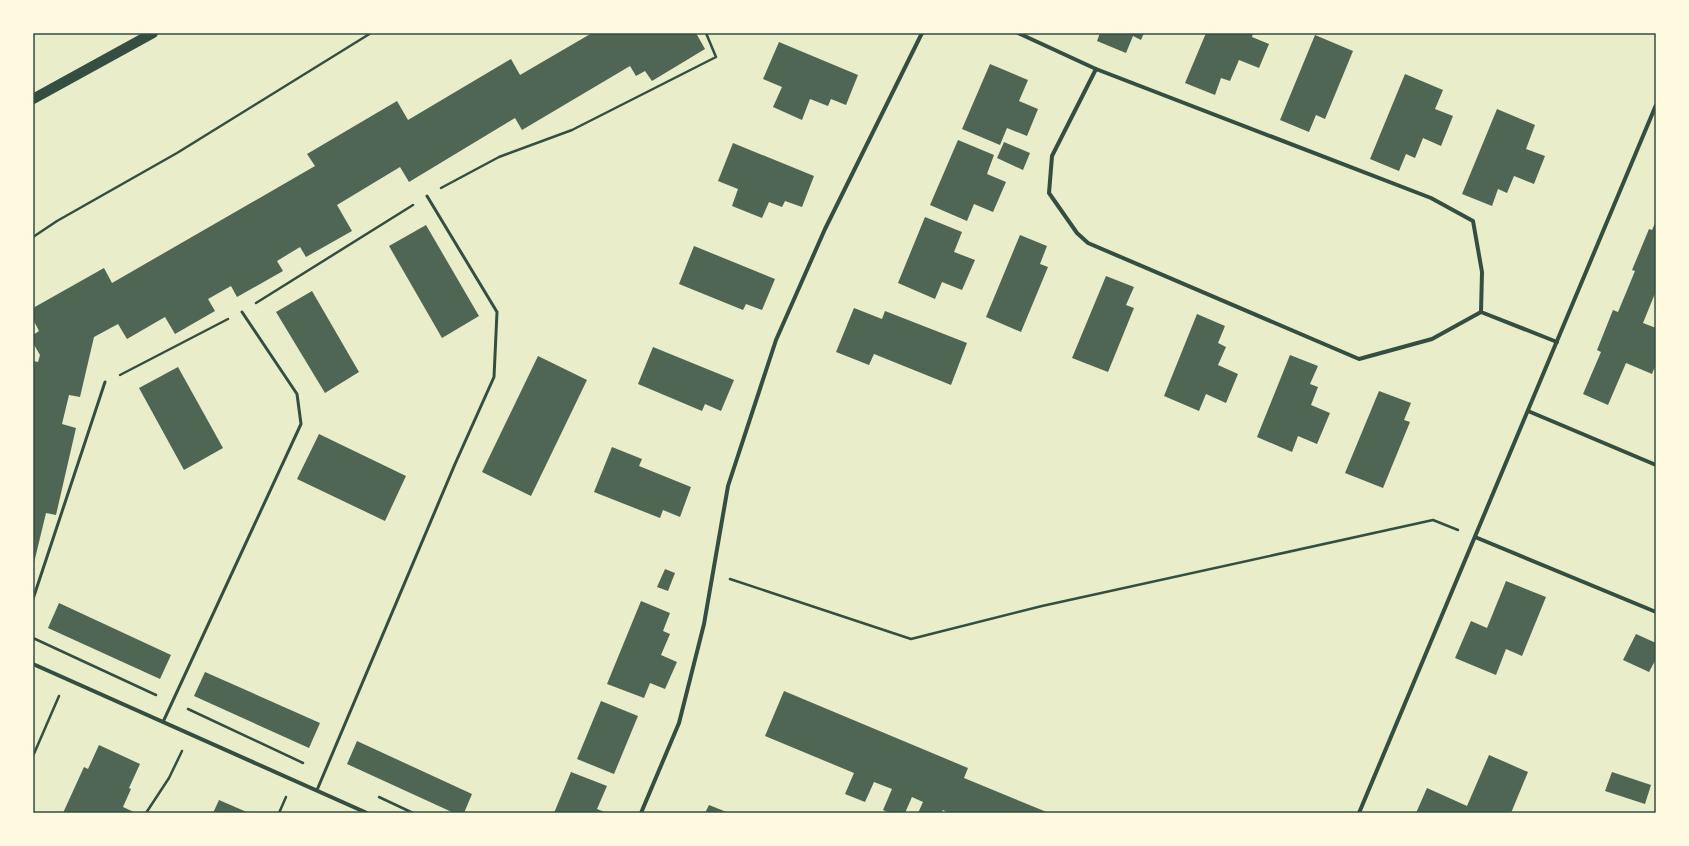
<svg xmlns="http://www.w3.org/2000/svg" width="1689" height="846" font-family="Ubuntu,sans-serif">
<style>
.building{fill:#4f6655}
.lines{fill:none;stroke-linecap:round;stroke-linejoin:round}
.path{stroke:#344e41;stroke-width:2.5}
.service{stroke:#344e41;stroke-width:3}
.minor{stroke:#344e41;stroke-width:4}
.primary{stroke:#344e41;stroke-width:10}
.neatline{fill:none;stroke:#344e41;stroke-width:1.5}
</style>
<rect width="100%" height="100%" fill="#e9edc9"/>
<g class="building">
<polygon points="592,33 696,33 705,49 652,81 645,71 636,76 630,66 522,130 515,118 409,182 400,167 337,205 352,231 306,257 300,247 277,261 283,271 237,297 231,286 208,299 215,311 175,334 165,317 127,339 118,324 94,337 80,397 69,395 62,424 76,428 56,515 46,513 33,567 33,361 38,362 40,355 33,343 33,335 39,331 33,319 33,308 104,268 112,283 315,166 307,154 397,101 408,120 511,59 520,75"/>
<polygon points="1100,33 1144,33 1141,40 1133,36 1126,53 1097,41"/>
<polygon points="1206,33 1253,33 1252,37 1269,44 1259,68 1239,60 1230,81 1221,78 1215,95 1185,83"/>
<polygon points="1315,35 1353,51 1325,119 1316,115 1309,132 1280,120"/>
<polygon points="779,42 858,75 846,105 831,99 828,106 810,99 802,120 773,107 782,87 763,79"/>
<polygon points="990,64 1028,80 1019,101 1038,109 1027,136 1007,128 1000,145 962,129"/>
<polygon points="1405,74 1443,90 1435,109 1453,116 1441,146 1423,138 1415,158 1406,154 1399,171 1370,159"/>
<polygon points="1497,109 1535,125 1526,149 1545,156 1534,184 1514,176 1507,193 1498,189 1492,206 1462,194"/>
<polygon points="958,140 994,155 987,174 1006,182 993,212 974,204 967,221 930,205"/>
<polygon points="1004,142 1030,153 1023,170 997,158"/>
<polygon points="733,143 814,176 802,207 785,201 782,207 769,202 762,218 732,206 738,189 718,181"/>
<polygon points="925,217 962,232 954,252 975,260 962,290 942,282 935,299 898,283"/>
<polygon points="1656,221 1656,291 1643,323 1656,328 1656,364 1652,374 1626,363 1608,405 1583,394 1601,352 1597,350 1613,310 1618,312 1635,271 1632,270 1649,229 1652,230"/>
<polygon points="426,225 479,316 442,338 389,246"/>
<polygon points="1020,235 1047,246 1040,264 1048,267 1021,332 986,317"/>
<polygon points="694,246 775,279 762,310 746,304 743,310 679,284"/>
<polygon points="1106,276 1134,287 1126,305 1134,308 1108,372 1072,358"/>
<polygon points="312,291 359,372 325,393 276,312"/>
<polygon points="854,308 882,319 885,311 967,343 951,385 874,354 869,365 836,352"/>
<polygon points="1197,314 1225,326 1218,343 1226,347 1218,365 1238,374 1226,403 1206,394 1199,411 1164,396"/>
<polygon points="653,347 734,380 721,411 705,404 702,411 638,384"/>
<polygon points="1290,355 1318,366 1310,384 1318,387 1311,405 1330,413 1317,444 1298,436 1292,452 1257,437"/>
<polygon points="538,356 587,380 531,496 482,472"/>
<polygon points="178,367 223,448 184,470 139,388"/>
<polygon points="1379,391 1411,403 1404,420 1410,422 1383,488 1345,473"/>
<polygon points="319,434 406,476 385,521 297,479"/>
<polygon points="612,447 642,459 639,466 691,487 680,517 663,510 660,518 594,492"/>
<polygon points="665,569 675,573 668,591 657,587"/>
<polygon points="1506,581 1546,597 1522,656 1506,649 1496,675 1455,658 1471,621 1487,628"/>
<polygon points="641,601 670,613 663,631 670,634 661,655 677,662 665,689 650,683 644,698 607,684"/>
<polygon points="59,603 171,655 160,679 48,628"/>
<polygon points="1636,634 1656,643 1656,659 1649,672 1623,660"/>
<polygon points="205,672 320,723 309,748 194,696"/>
<polygon points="784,691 968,768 964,778 1049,813 949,813 943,810 941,813 918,813 923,802 912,797 905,813 890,813 883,810 892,789 874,782 865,802 845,794 854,773 765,736"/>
<polygon points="601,701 638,716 614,774 577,759"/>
<polygon points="357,741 472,794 464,813 454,813 347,764"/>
<polygon points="99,745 140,764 129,788 131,789 123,807 136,813 63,813 84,767 88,769"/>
<polygon points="1489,755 1528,772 1511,813 1416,813 1427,788 1467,806"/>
<polygon points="571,772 607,786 597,809 607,813 554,813"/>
<polygon points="1612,772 1651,785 1645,804 1605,791"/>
<polygon points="219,800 249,813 213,813"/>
<polygon points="709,805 729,813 705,813"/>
</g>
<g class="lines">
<g class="path">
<polyline points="441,188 499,157 572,130 716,57 706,33"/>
<polyline points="33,237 57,221 177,153 371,33"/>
<polyline points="256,303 413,205"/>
<polyline points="120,375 228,319"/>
<polyline points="730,579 911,639 1042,606 1433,520 1458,530"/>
<polyline points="33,638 156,695"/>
<polyline points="188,709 303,763"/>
<polyline points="33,756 59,696"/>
<polyline points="379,797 413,813"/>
<polyline points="146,813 169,778 182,751"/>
<polyline points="279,813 286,797"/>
</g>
<g class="service">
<polyline points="33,599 105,382"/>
<polyline points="163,722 301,424 297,394 242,312"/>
<polyline points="317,790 455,464 494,377 497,312 427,196"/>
</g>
<g class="minor">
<polyline points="1018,33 1096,69 1431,198 1473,221 1482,272 1481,312 1557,342"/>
<polyline points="1096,69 1052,156 1049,193 1077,233 1088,243 1359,359 1432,339 1481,312"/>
<polyline points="1528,411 1656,465"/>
<polyline points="1475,537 1656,612"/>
<polyline points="33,664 367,813"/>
<polyline points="641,813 679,723 704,624 728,486 776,340 825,229 922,33"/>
<polyline points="1359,813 1656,105"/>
</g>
<polyline class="primary" points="33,99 153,33"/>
</g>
<rect width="1689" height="846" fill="none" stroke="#fefae0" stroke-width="68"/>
<rect x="34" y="34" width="1621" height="778" class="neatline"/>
</svg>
